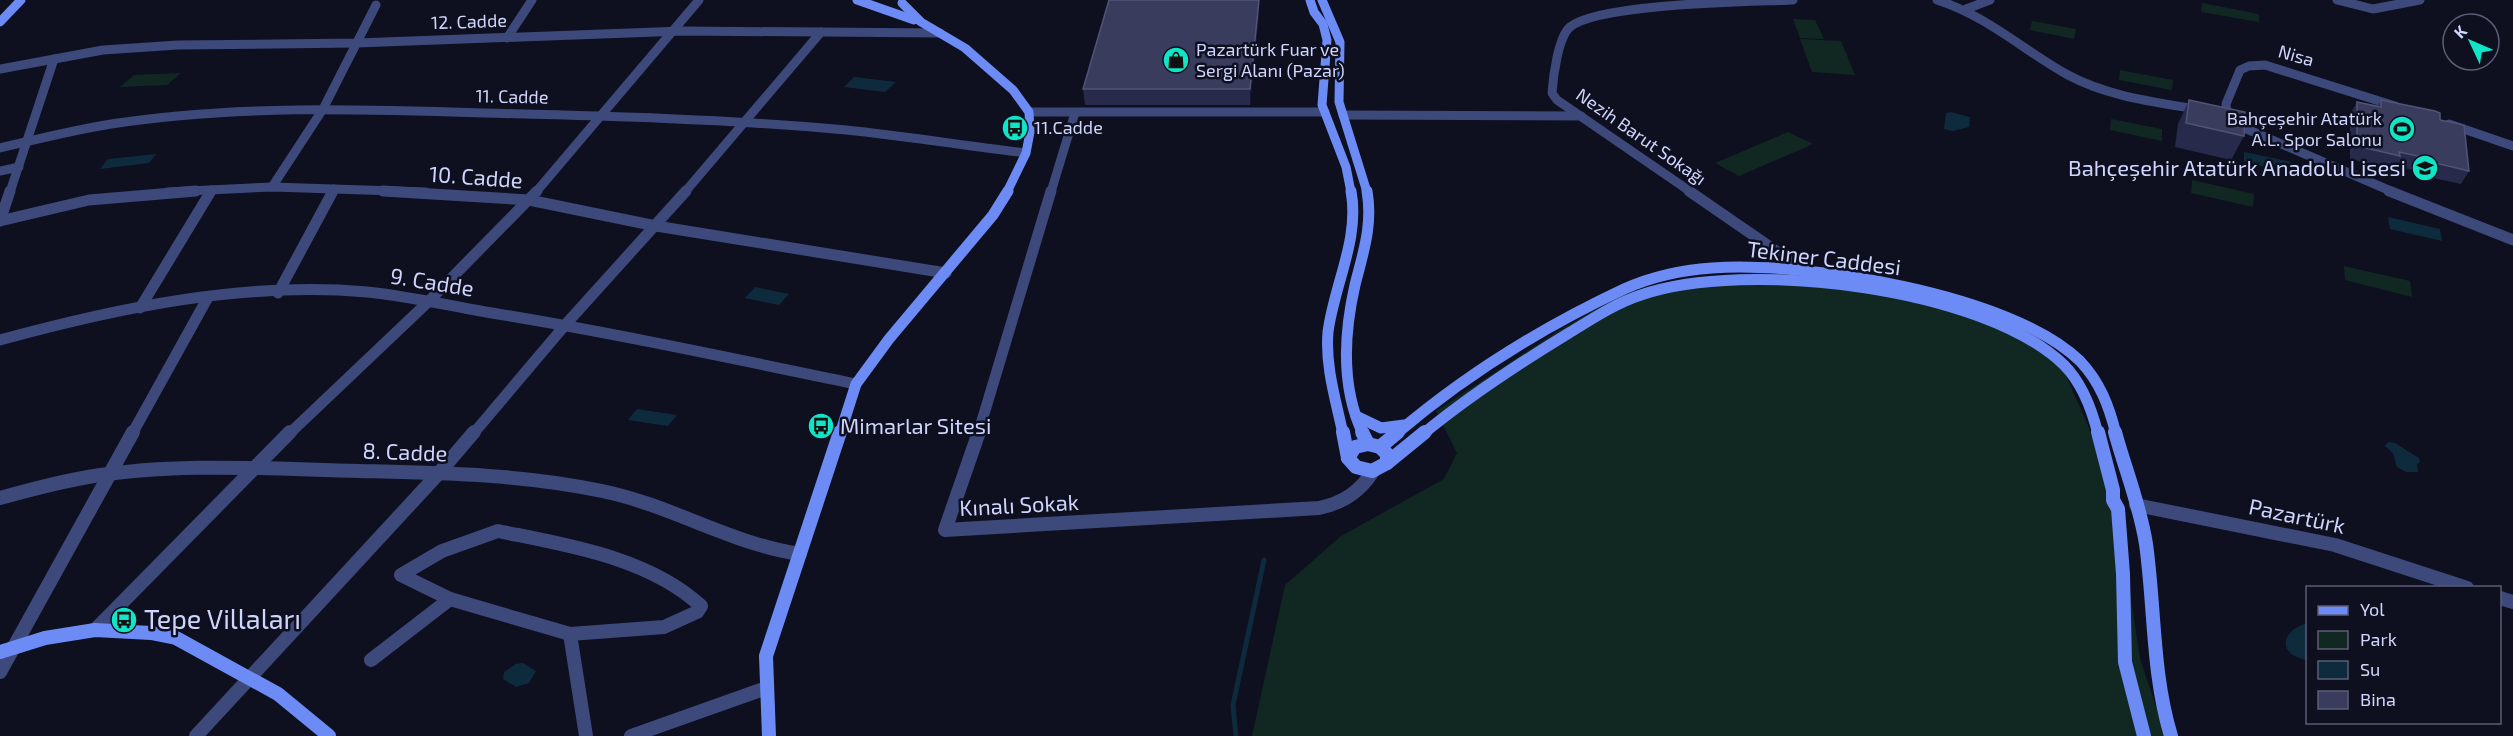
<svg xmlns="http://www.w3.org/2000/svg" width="2513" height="736" font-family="'Exo 2',sans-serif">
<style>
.green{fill:#112822}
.water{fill:#0e2b3d}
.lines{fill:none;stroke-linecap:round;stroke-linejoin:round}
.stream{stroke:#0e2b3d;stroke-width:5}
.street-far2{stroke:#3c497a;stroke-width:9}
.street-far1{stroke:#3c497a;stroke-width:11}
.street{stroke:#3c497a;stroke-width:14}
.secondary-far2{stroke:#6d8bf5;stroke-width:9}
.secondary-far1{stroke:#6d8bf5;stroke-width:11}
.secondary{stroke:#6d8bf5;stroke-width:14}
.wall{fill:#282a4b}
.shaded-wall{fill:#161732}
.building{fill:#3a3c5e;stroke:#515477;stroke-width:1.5}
.labels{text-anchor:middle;stroke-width:5;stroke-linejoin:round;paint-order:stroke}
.far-street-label{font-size:18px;fill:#cfd5fc;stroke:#0e0f1f}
.far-poi-label{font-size:18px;fill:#cfd5fc;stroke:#0e0f1f;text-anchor:start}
.poi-label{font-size:22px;fill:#cfd5fc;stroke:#0e0f1f;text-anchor:end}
.street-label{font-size:22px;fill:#cfd5fc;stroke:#0e0f1f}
.near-poi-label{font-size:27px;fill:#cfd5fc;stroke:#0e0f1f;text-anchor:start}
</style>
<rect width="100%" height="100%" fill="#0e0f1f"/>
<g class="green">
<polygon points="2202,3 2259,14 2259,22 2201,12"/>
<polygon points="1793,19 1815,20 1824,39 1800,38"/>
<polygon points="2032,21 2076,29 2074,39 2030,30"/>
<polygon points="1800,39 1841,41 1855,75 1812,72"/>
<polygon points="2120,70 2173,80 2172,90 2119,80"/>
<polygon points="181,73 167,85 120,87 134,75"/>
<polygon points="2111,119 2162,129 2162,141 2110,130"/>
<polygon points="1788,132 1813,144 1739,176 1715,163"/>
<polygon points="2192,180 2254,194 2253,207 2191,193"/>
<polygon points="2344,266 2410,281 2412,297 2345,280"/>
<polygon points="1815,268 1984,315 2061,365 2088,425 2119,517 2140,659 2166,736 1252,736 1285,585 1341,536 1444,479 1457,453 1436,411 1558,331 1626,292 1694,278"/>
</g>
<g class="water">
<polygon points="854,77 855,77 896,82 885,92 844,87"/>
<polygon points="1951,112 1970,117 1969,127 1953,131 1944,129 1946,113"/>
<polygon points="2244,152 2291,162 2291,173 2244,162"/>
<polygon points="156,154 149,163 100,169 108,159"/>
<polygon points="2388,217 2440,229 2442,241 2390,229"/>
<polygon points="755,287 789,294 779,305 745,298"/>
<polygon points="637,409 677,415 668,426 628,420"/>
<polygon points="2388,442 2395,443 2419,458 2420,462 2417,464 2418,472 2406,472 2397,467 2393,453 2385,446"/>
<path d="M2307,623H2308L2307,660C2277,655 2280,631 2307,623Z"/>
<polygon points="523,663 536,671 529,683 516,687 503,679 504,672 516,664"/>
</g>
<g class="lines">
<polyline class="stream" points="1236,736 1233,705 1264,560"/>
<g class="street-far2">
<path d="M1937,0C1987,16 2023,50 2068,75C2109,97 2156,102 2201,110"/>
<polyline points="2337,0 2373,9 2420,0"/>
<polyline points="1966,9 1990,0"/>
<polyline points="507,38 532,0"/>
<polyline points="0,69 103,50 178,45 357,43 683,31 940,33"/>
<polyline points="1029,112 1325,112"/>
<polyline points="1343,115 1581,116"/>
<polyline points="2449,124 2513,146"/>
<path d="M0,148C37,139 74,130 111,124C234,105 360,109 484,113C605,116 726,119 846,130C906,136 966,146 1026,153"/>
<polyline points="0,171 19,167"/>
<polyline points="272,187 323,109 376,5"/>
<polyline points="10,192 54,59"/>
<polyline points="167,192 272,187 426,192"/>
<polyline points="211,192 212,190"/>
<polyline points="332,192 334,189"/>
<polyline points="536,192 699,0"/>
<polyline points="685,192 821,32"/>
<polyline points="1051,192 1075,113"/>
<path d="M1691,192L1557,100L1552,93C1553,78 1558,37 1570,27C1599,3 1751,2 1793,0"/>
<polyline points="2393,192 2242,127 2227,115 2226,104 2240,70 2249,66 2265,65 2395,106"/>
</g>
<g class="street-far1">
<polyline points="383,191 529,200 656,226 946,273"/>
<polyline points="1689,191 1808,273"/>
<polyline points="2389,191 2513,240"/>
<polyline points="0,221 89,200 196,191"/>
<polyline points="0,221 10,191"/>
<polyline points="278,293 333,191"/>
<polyline points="140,308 211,191"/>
<path d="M0,340C117,308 244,281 367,292C408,296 450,306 492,313C614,333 735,359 856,384"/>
<polyline points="132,434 207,299"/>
<polyline points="289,434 428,302 537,191"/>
<polyline points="473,434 566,324 686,191"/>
<polyline points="978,434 1051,191"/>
</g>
<g class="street">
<path d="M979,432L945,530L1319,508C1343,503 1360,492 1373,471"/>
<path d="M0,498C29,490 58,482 88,477C177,462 269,469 359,471C440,473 522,474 602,491C671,505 731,544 800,554"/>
<polyline points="2136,505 2335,545 2467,588"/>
<path d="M498,531C566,545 648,557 701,606L697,612L664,627L570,634L450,599L401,575L442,551Z"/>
<polyline points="2500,598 2513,602"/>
<polyline points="95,630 290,432"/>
<polyline points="570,634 586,736"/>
<polyline points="371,660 450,599"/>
<polyline points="0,672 133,432"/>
<polyline points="196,736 439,473 474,432"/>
<polyline points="631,736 766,688"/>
</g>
<g class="secondary-far2">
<polyline points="857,0 914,20"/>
<polyline points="1310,0 1314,12 1323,24 1327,40 1322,105 1346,167 1351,192"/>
<polyline points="1322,0 1340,42 1339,102 1367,192"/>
<polyline points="902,3 921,22 965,48 1013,90 1029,112 1030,132 1026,153 1007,192"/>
<polyline points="0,22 21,0"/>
</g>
<g class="secondary-far1">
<polyline points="1356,416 1381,428 1404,425"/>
<polyline points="840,434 856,384 889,339 993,215 1008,191"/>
<path d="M1343,434C1336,401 1325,366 1328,332C1334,285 1360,239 1351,191"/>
<path d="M1363,434C1341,388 1344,333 1355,285C1363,253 1373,225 1367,191"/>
<path d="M1396,434C1464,376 1543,327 1624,289C1651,277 1681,270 1712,268C1805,261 2012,294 2080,361C2100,382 2109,406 2116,434"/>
<path d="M1423,434C1469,396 1518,364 1569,333C1592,319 1616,303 1641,295C1745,259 1984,287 2064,365C2082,383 2092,410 2098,434"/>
</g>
<g class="secondary">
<polyline points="1343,432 1348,458"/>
<polyline points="1362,432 1368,444"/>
<polyline points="2098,432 2113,490 2113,500 2118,509 2123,574 2125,662 2144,736"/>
<path d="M2115,432C2125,469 2140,505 2146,544C2155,609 2152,673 2171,736"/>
<polygon points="1368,444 1380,447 1387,454 1387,463 1372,471 1356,467 1348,458 1355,447"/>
<polyline points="1380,447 1398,432"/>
<polyline points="1387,463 1425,432"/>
<polyline points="0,652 45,638 95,630 151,633 176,638 278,694 329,736"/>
<polyline points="769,736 766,656 840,432"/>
</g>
</g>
<g class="wall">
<polygon points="1259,0 1259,14 1250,105 1085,105 1083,89"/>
<polygon points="2189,100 2244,136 2231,160 2175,147 2178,124"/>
<polygon points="2381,100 2440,120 2469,171 2461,184 2419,175 2419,171 2394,166 2392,169 2350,159 2350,114 2357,102 2378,106"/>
</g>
<polygon class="shaded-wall" points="1259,0 1259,14 1250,105 1250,89"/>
<g class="building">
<polygon points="1109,0 1259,0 1250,89 1083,89"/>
<polygon points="2189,100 2245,112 2244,136 2186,123"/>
<polygon points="2381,100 2435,111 2440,113 2440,120 2464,125 2469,171 2427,161 2427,158 2399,152 2400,156 2357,146 2357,102 2381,107"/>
</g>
<defs>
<symbol id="shop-disc" viewBox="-11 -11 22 22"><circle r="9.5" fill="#10e6c7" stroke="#0e0f1f"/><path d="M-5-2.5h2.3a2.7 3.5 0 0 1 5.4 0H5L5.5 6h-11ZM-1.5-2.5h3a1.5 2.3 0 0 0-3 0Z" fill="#111"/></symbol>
<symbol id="bus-disc" viewBox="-11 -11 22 22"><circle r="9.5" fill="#10e6c7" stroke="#0e0f1f"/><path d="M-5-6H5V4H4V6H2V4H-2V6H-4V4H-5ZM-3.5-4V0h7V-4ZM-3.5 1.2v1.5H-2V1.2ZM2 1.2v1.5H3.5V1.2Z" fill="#111"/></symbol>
<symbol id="stadium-disc" viewBox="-11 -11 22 22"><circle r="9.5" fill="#10e6c7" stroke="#0e0f1f"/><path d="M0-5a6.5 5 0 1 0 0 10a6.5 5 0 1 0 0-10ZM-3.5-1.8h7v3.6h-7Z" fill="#111"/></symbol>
<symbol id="school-disc" viewBox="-11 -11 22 22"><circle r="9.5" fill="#10e6c7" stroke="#0e0f1f"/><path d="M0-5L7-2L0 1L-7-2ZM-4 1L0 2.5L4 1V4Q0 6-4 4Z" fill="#111"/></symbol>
</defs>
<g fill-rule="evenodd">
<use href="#shop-disc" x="1161" y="45" width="30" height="30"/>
<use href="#bus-disc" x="1000" y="113" width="30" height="30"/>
<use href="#stadium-disc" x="2387" y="114" width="30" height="30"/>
<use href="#school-disc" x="2410" y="153" width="30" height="30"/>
<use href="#bus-disc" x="806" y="411" width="30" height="30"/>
<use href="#bus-disc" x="109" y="605" width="30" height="30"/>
</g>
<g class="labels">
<g class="far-street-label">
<text transform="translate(469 22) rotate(-2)" y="6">12. Cadde</text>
<text transform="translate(2296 56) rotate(16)" y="6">Nisa</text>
<text transform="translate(512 97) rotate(1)" y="6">11. Cadde</text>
<text transform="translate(1641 137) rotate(35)" y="6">Nezih Barut Sokağı</text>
</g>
<g class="far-poi-label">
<text x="1196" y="56">Pazartürk Fuar ve<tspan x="1196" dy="21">Sergi Alanı (Pazar)</tspan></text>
<text x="2382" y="125" text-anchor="end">Bahçeşehir Atatürk<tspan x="2382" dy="21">A.L. Spor Salonu</tspan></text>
<text x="1034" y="134">11.Cadde</text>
</g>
<g class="poi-label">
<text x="2406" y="176">Bahçeşehir Atatürk Anadolu Lisesi</text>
<text x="840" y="434" text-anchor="start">Mimarlar Sitesi</text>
</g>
<g class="street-label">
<text transform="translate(476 177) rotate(4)" y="8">10. Cadde</text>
<text transform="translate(1824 258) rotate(7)" y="8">Tekiner Caddesi</text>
<text transform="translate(432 282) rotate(9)" y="8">9. Cadde</text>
<text transform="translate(405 452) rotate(2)" y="8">8. Cadde</text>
<text transform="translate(1019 505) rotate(-3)" y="8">Kınalı Sokak</text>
<text transform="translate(2297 516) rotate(12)" y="8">Pazartürk</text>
</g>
<g class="near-poi-label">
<text x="144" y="629">Tepe Villaları</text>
</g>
</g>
<rect x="2306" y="586" width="195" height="138" fill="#0e0f1f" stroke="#5b5e77" stroke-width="1.5"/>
<rect x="2318" y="606" width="30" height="9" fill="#6d8bf5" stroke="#5b5e77" stroke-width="1.5"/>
<text x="2360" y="616" font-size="18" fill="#cfd5fc">Yol</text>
<rect x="2318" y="631" width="30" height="18" fill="#112822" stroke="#5b5e77" stroke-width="1.5"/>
<text x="2360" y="646" font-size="18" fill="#cfd5fc">Park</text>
<rect x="2318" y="661" width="30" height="18" fill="#0e2b3d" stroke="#5b5e77" stroke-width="1.5"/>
<text x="2360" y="676" font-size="18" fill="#cfd5fc">Su</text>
<rect x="2318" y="691" width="30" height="18" fill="#3a3c5e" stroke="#5b5e77" stroke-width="1.5"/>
<text x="2360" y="706" font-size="18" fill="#cfd5fc">Bina</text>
<g transform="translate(2471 42) rotate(314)"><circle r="28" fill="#0e0f1f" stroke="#5b5e77" stroke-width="1.5"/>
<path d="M0-4.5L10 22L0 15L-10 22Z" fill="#10e6c7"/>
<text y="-9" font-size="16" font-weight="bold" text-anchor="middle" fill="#cfd5fc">K</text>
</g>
</svg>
